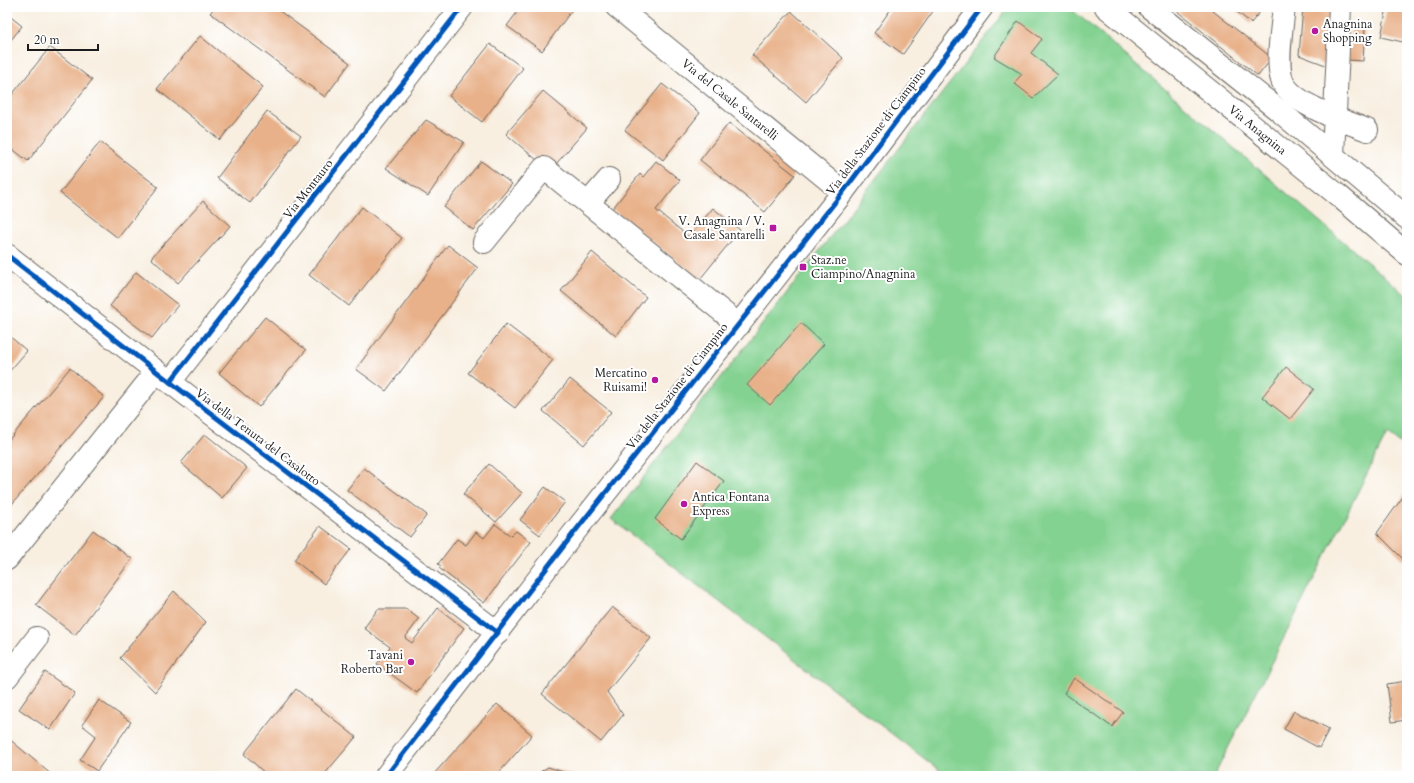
<svg xmlns="http://www.w3.org/2000/svg" width="1414" height="783" font-family="Cardo,serif">
<style>
.green{fill:#83d291;stroke:#507756}
.building{fill:#e8b189}
.lines{fill:none;stroke-linecap:round;stroke-linejoin:round}
.minor-casing{stroke:#696661;stroke-width:24}
.major-casing{stroke:#696661;stroke-width:24}
.minor{stroke:#fff;stroke-width:22}
.major{stroke:#fff;stroke-width:22}
.cycleway-casing{stroke:#fff;stroke-width:8}
.cycleway{stroke:#0057b8;stroke-width:5}
.poi-dot{fill:#b5179e;stroke:#fff;stroke-width:1.5}
.labels{text-anchor:middle;stroke-width:4;stroke-linejoin:round;paint-order:stroke}
.poi-label{font-size:12px;fill:#1c1c1c;stroke:#fff;text-anchor:start}
.street-label{font-size:12px;fill:#1c1c1c;stroke:#fff}
</style>
<rect width="100%" height="100%" fill="#fff"/>
<filter id="ink" filterUnits="userSpaceOnUse"><feTurbulence type="fractalNoise" baseFrequency=".025" numOctaves="2"/><feDisplacementMap in="SourceGraphic" scale="8" xChannelSelector="R" yChannelSelector="G"/><feConvolveMatrix kernelMatrix="1 2 1 2 8 2 1 2 1" color-interpolation-filters="sRGB"/></filter>
<filter id="wash" filterUnits="userSpaceOnUse"><feTurbulence type="fractalNoise" baseFrequency=".012" numOctaves="4" result="noise"/><feDisplacementMap in="SourceGraphic" scale="16" xChannelSelector="R" yChannelSelector="G"/><feGaussianBlur stdDeviation="0.9" result="paint"/><feColorMatrix in="noise" values="0 0 0 0 0 0 0 0 0 0 0 0 0 0 0 0 0 1.4 0 .05"/><feComposite in="paint" operator="in"/></filter>
<g filter="url(#wash)">
<rect width="100%" height="100%" fill="#f8efe1"/>
<polygon class="green" points="1009,7 1069,7 1407,296 1407,448 1387,434 1214,776 947,776 611,519"/>
<g id="blocks">
<g class="building">
<polygon points="215,7 274,7 350,63 325,97 210,13"/>
<polygon points="521,7 574,7 542,51 507,26"/>
<polygon points="888,7 936,7 903,54 874,33 891,9"/>
<polygon points="1172,7 1208,7 1272,58 1258,76"/>
<polygon points="1231,7 1264,7 1251,23"/>
<polygon points="1303,7 1331,7 1328,66 1299,55"/>
<polygon points="1387,7 1407,7 1407,43 1381,37"/>
<polygon points="791,11 843,58 806,102 752,55"/>
<polygon points="7,14 22,26 7,45"/>
<polygon points="1018,21 1042,39 1031,53 1058,74 1033,98 1014,83 1022,74 994,57"/>
<polygon points="1351,25 1365,26 1363,61 1348,60"/>
<polygon points="200,36 263,87 220,140 157,89"/>
<polygon points="490,44 523,68 482,122 449,96"/>
<polygon points="50,47 92,80 28,161 7,145 7,101"/>
<polygon points="662,84 700,113 663,160 625,130"/>
<polygon points="543,91 587,128 550,171 506,134"/>
<polygon points="267,111 301,136 250,203 217,178"/>
<polygon points="426,120 464,142 428,196 386,168"/>
<polygon points="729,123 795,175 765,212 700,160"/>
<polygon points="100,142 158,187 118,238 60,193"/>
<polygon points="481,161 512,184 473,230 444,207"/>
<polygon points="656,161 680,180 656,210 689,237 713,208 740,230 700,279 612,209 640,174 643,177"/>
<polygon points="203,201 230,226 178,283 151,258"/>
<polygon points="362,207 402,238 349,306 309,275"/>
<polygon points="448,245 478,268 386,391 356,369"/>
<polygon points="592,252 646,297 616,336 561,291"/>
<polygon points="136,272 178,305 152,338 110,306"/>
<polygon points="265,317 306,350 259,407 219,373"/>
<polygon points="801,323 824,344 770,405 747,385"/>
<polygon points="506,324 553,360 515,408 468,373"/>
<polygon points="7,334 27,351 7,374"/>
<polygon points="1286,367 1314,389 1290,419 1262,397"/>
<polygon points="70,368 104,397 7,510 7,442"/>
<polygon points="570,379 611,412 584,445 543,411"/>
<polygon points="205,434 247,468 222,498 181,463"/>
<polygon points="697,461 724,481 681,539 655,519"/>
<polygon points="489,464 522,493 496,522 463,494"/>
<polygon points="364,468 427,515 410,537 347,490"/>
<polygon points="545,487 565,502 540,535 520,520"/>
<polygon points="1407,491 1407,563 1377,533"/>
<polygon points="495,524 511,536 516,531 531,542 484,603 439,568 441,566 438,564 457,539 466,545 476,532 484,538"/>
<polygon points="320,526 351,549 324,584 294,560"/>
<polygon points="93,530 132,559 75,635 36,605"/>
<polygon points="174,591 206,622 155,692 120,658"/>
<polygon points="612,607 651,638 607,692 623,715 601,742 542,694"/>
<polygon points="438,608 464,628 417,693 377,664 390,647 364,628 378,609 406,609 419,619 405,638 412,643"/>
<polygon points="45,672 75,693 50,730 19,709"/>
<polygon points="1074,678 1123,712 1112,727 1064,693"/>
<polygon points="1407,681 1407,720 1392,722 1387,684"/>
<polygon points="296,689 356,737 323,776 268,776 244,754"/>
<polygon points="99,700 131,722 97,771 80,760 96,736 82,725"/>
<polygon points="497,704 532,735 496,776 432,776"/>
<polygon points="1294,711 1329,729 1319,748 1284,729"/>
<polygon points="7,737 53,776 7,776"/>
<polygon points="548,767 576,776 534,776"/>
</g>
</g>
</g>
<g filter="url(#ink)">
<use href="#blocks" fill-opacity="0" stroke="#696661" stroke-width="1"/>
<g class="lines">
<defs>
<g id="minor">
<path id="s1" d="M617,7L843,192"/>
<path d="M1284,7C1282,27 1276,62 1282,80C1290,104 1345,121 1367,130"/>
<polyline points="1333,155 1340,7"/>
<polyline points="588,203 609,179"/>
<polyline points="484,242 544,168 739,325"/>
<polyline points="7,255 170,382 498,633"/>
<polyline points="170,382 462,7"/>
<polyline points="7,559 156,372"/>
<polyline points="7,677 37,638"/>
<polyline points="386,776 573,534 843,192 982,7"/>
</g>
<g id="major">
<path id="s2" d="M1106,7L1339,196L1407,254"/>
<polyline points="1149,7 1277,109 1407,218"/>
</g>
</defs>
<use href="#minor" class="minor-casing"/>
<use href="#major" class="major-casing"/>
<use href="#minor" class="minor"/>
<use href="#major" class="major"/>
<defs>
<g id="cycleway">
<polyline points="7,255 170,382 498,633"/>
<polyline points="170,382 462,7"/>
<polyline points="386,776 573,534 843,192 982,7"/>
</g>
</defs>
<use href="#cycleway" class="cycleway-casing"/>
<use href="#cycleway" class="cycleway"/>
</g>
</g>
<g class="poi-dot">
<circle cx="1315" cy="31" r="4"/>
<rect x="769" y="224" width="8" height="8" rx="2"/>
<rect x="799" y="263" width="8" height="8" rx="2"/>
<circle cx="655" cy="380" r="4"/>
<circle cx="684" cy="504" r="4"/>
<circle cx="411" cy="662" r="4"/>
</g>
<g class="labels">
<g class="poi-label">
<text x="1323" y="28">Anagnina<tspan x="1323" dy="14">Shopping</tspan></text>
<text x="765" y="225" text-anchor="end">V. Anagnina / V.<tspan x="765" dy="14">Casale Santarelli</tspan></text>
<text x="811" y="264">Staz.ne<tspan x="811" dy="14">Ciampino/Anagnina</tspan></text>
<text x="647" y="377" text-anchor="end">Mercatino<tspan x="647" dy="14">Ruisami!</tspan></text>
<text x="692" y="501">Antica Fontana<tspan x="692" dy="14">Express</tspan></text>
<text x="403" y="659" text-anchor="end">Tavani<tspan x="403" dy="14">Roberto Bar</tspan></text>
</g>
<g class="street-label">
<text dy="4" stroke="none"><textPath href="#s1" startOffset="146">Via del Casale Santarelli</textPath></text>
<text dy="4" stroke="none"><textPath href="#s2" startOffset="195">Via Anagnina</textPath></text>
<text transform="translate(876 131) rotate(-53)" y="4">Via della Stazione di Ciampino</text>
<text transform="translate(308 189) rotate(-52)" y="4">Via Montauro</text>
<text transform="translate(677 386) rotate(-52)" y="4">Via della Stazione di Ciampino</text>
<text transform="translate(258 437) rotate(37)" y="4">Via della Tenuta del Casalotto</text>
</g>
</g>
<rect width="1414" height="783" fill="none" stroke="#fff" stroke-width="24"/>
<path d="M28 44v6h70v-6" fill="none" stroke="#1c1c1c" stroke-width="2"/>
<text x="34" y="44" font-size="12" fill="#1c1c1c" stroke="#ffffff" stroke-width="3" paint-order="stroke">20 m</text>
</svg>
